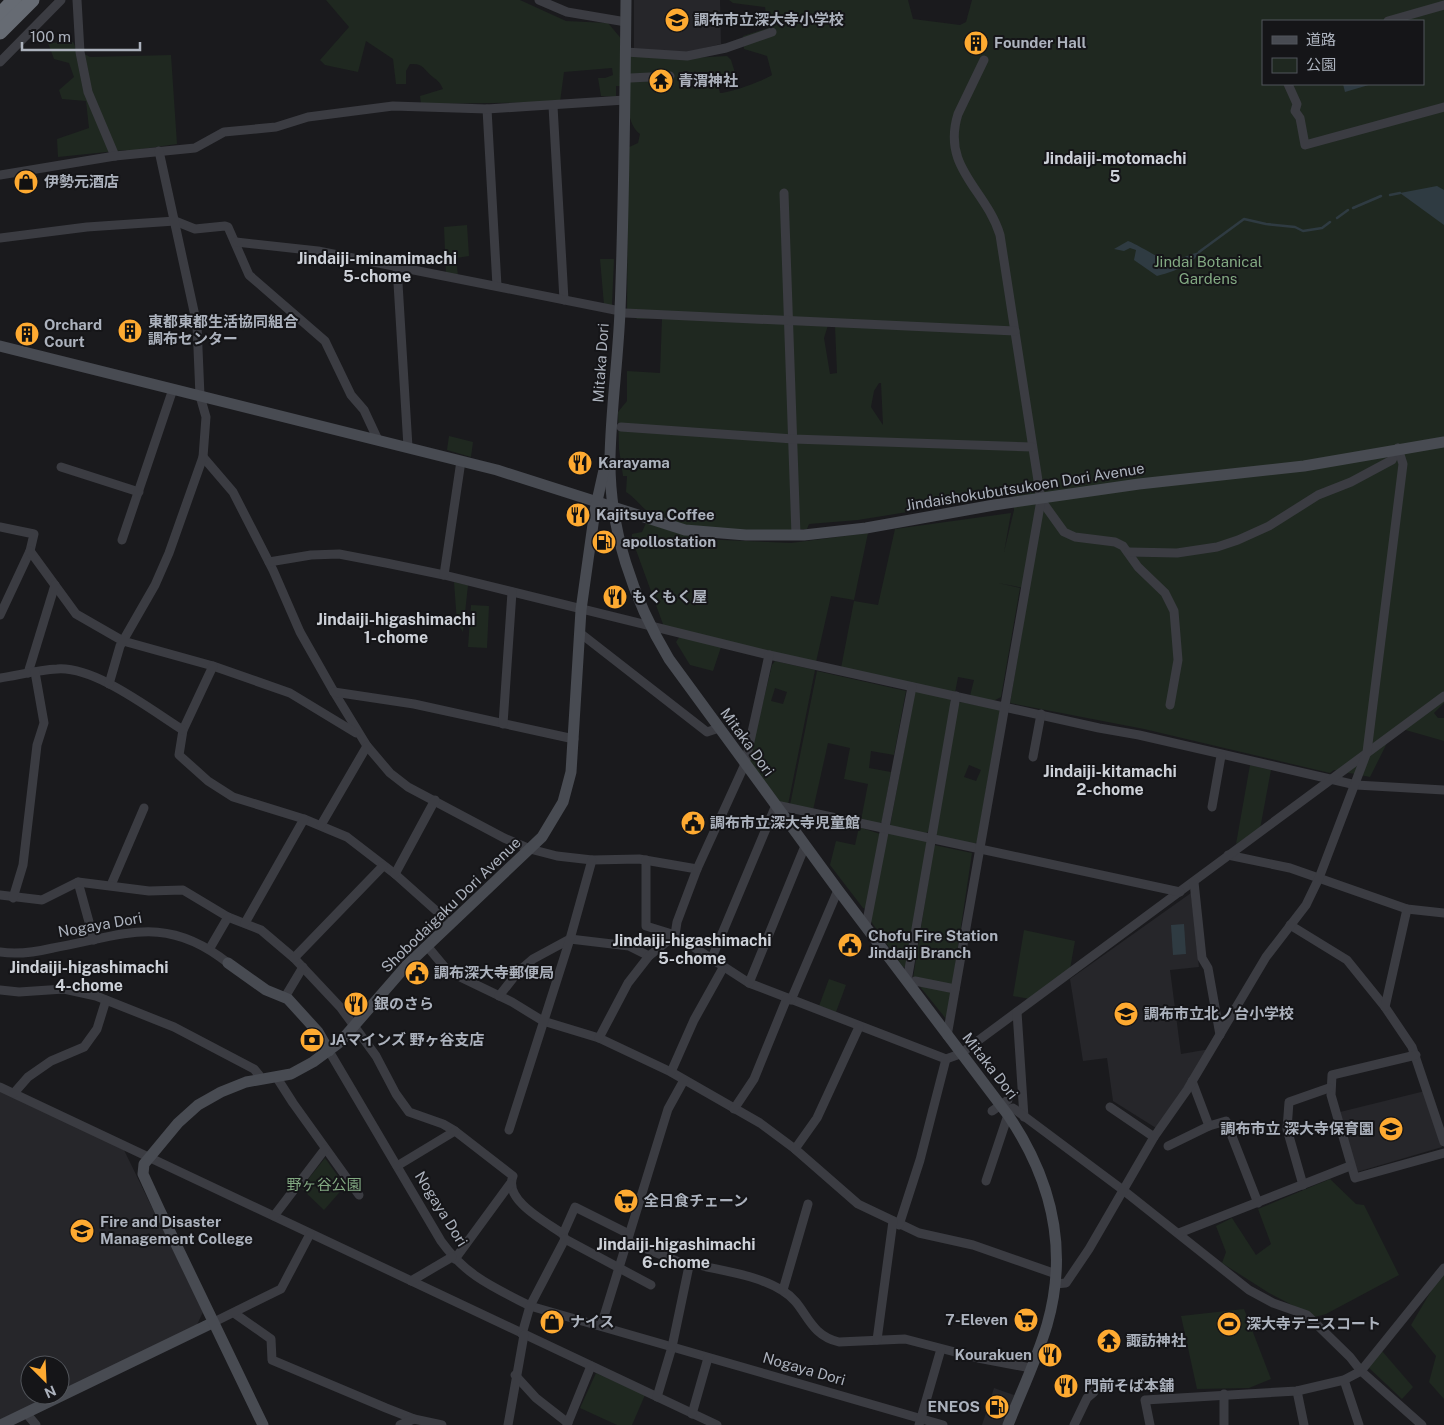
<svg xmlns="http://www.w3.org/2000/svg" width="1444" height="1425" font-family="'Public Sans','Noto Sans JP',sans-serif">
<style>
.built{fill:#26262a}
.green{fill:#1f2820;fill-rule:evenodd}
.water{fill:#2f3b42}
.lines{fill:none;stroke-linecap:round;stroke-linejoin:round}
.stream{stroke:#2f3b42;stroke-width:2.5}
.street{stroke:#3b3c42;stroke-width:9}
.secondary{stroke:#484b52;stroke-width:11}
.highway{stroke:#666b73;stroke-width:15}
.labels{text-anchor:middle;stroke-width:4;stroke-linejoin:round;paint-order:stroke}
.poi-label{font-size:15px;font-weight:bold;fill:#acb2bd;stroke:#151518;text-anchor:start}
.park-label{font-size:15px;fill:#82a982;stroke:#151518}
.street-label{font-size:15px;fill:#acb2bd;stroke:#151518}
.neighbourhood-label{font-size:16px;font-weight:bold;fill:#cdd1d8;stroke:#151518}
</style>
<rect width="100%" height="100%" fill="#1a1a1d"/>
<g class="built">
<polygon points="634,0 720,0 721,44 684,53 634,49"/>
<polygon points="1191,893 1199,967 1170,970 1181,1054 1210,1049 1156,1128 1113,1101 1107,1058 1083,1061 1070,979"/>
<polygon points="0,1087 124,1150 203,1312 195,1329 60,1392 60,1365 30,1365 30,1395 53,1395 0,1420"/>
<polygon points="1425,1091 1442,1147 1357,1172 1340,1112"/>
<polygon points="994,1388 1014,1395 1004,1425 982,1425"/>
</g>
<g class="green">
<path d="M326,0H520L566,21L608,23L629,48L674,59L727,56L731,60L735,73L717,81L720,93C729,93 763,81 772,75L767,56L744,49L743,36L768,28L765,7L733,3L729,0H908L913,19L960,25L966,22L972,0H1444V703L1434,713L1438,718H1444V741L1395,727L1370,777L1334,770L1330,773L1144,729L1010,703L1029,589L998,583L1020,588L1001,697L993,701L970,696L974,680L958,677L955,693L841,668L854,601L878,605L895,529L1011,513L1004,552L1014,510L1013,495L858,520L809,524L807,529C770,531 684,534 652,514C642,509 635,497 626,492L627,476H623L619,449L618,412L627,401V371L660,373L662,318L637,319L633,314H627L628,165L625,149L638,143L640,134C627,124 627,101 627,86H616V97L601,96L598,78H605L613,75L612,68L564,72L560,102L421,104L420,96L443,89C440,82 438,81 433,77C423,69 424,63 410,64L406,71V84H396L393,59L366,41L358,72L325,65L320,60L349,27ZM1263,21H1423V84H1263ZM828,325L835,326L837,373L830,374L824,338ZM879,383H881L883,425L871,407L874,391Z"/>
<polygon points="73,42 77,50 90,57 171,55 177,144 142,149 129,159 126,150 58,157 57,139 89,128 86,101 62,99 59,90 74,77 69,63 54,59 48,43"/>
<polygon points="467,225 469,256 456,258 458,276 446,274 444,227"/>
<polygon points="600,259 614,259 612,305 604,305"/>
<polygon points="449,436 473,442 471,457 447,450"/>
<polygon points="646,523 699,539 791,543 868,533 854,600 831,596 816,662 664,627 632,539 632,534 642,532"/>
<polygon points="454,582 468,585 463,632 457,623"/>
<polygon points="471,605 489,606 487,648 468,647"/>
<polygon points="680,636 721,647 713,671 690,665 676,642"/>
<path d="M775,661L815,670L788,805L781,803L749,760L772,665ZM775,688L787,692L783,704L771,701Z"/>
<polygon points="817,671 906,691 894,755 871,751 869,768 891,772 882,822 878,824 861,820 868,784 844,779 850,748 828,743 813,810 790,805"/>
<polygon points="915,691 950,699 951,703 929,831 926,833 890,826"/>
<path d="M961,702L1000,710L977,842L974,844L938,836L936,833L958,704ZM969,765L981,770L976,781L964,777Z"/>
<polygon points="1250,765 1271,770 1260,829 1236,844"/>
<polygon points="859,827 880,834 866,909 863,908 830,865 836,841 855,845"/>
<polygon points="890,833 925,840 927,843 906,967 903,967 870,920 887,835"/>
<polygon points="934,845 972,853 947,1020 913,978"/>
<polygon points="1024,930 1075,941 1070,969 1030,999 1013,996"/>
<polygon points="829,979 846,985 836,1012 819,1006"/>
<polygon points="325,1158 345,1186 324,1210 301,1188"/>
<polygon points="1330,1179 1356,1204 1364,1205 1399,1275 1326,1314 1315,1317 1269,1293 1222,1263 1226,1252 1216,1226 1232,1218 1256,1255 1271,1244 1258,1209"/>
<polygon points="1444,1275 1444,1399 1429,1382 1436,1356 1411,1325 1437,1281"/>
<polygon points="1244,1309 1271,1379 1249,1388 1197,1389 1181,1316"/>
<polygon points="1382,1351 1413,1387 1402,1399 1368,1367"/>
<polygon points="596,1373 645,1395 632,1425 617,1425 580,1408"/>
</g>
<g class="water">
<polygon points="1343,84 1372,84 1345,92"/>
<polygon points="1437,186 1444,190 1444,225 1400,193"/>
<path d="M1128,241C1137,244 1158,258 1164,259C1176,262 1188,255 1199,252C1193,266 1171,272 1157,276L1134,260L1136,250L1130,248L1124,251L1114,249Z"/>
<polygon points="1184,924 1186,954 1173,955 1171,925"/>
</g>
<g class="lines">
<g class="stream">
<polyline points="1390,195 1400,193"/>
<polyline points="1353,208 1381,196"/>
<polyline points="1337,218 1348,210"/>
<polyline points="1199,252 1244,219 1266,224 1295,227 1303,231 1322,228 1330,222"/>
</g>
<g class="street">
<polyline points="77,0 80,52 88,92 115,156"/>
<polyline points="539,0 567,12 626,22"/>
<polyline points="1388,21 1444,5"/>
<polyline points="626,52 687,56 726,48 772,32"/>
<path d="M984,60L958,114C941,168 986,189 1000,235L1041,500L1064,532L1075,537L1115,542L1123,546L1138,567L1165,593L1174,611L1178,660L1170,705"/>
<polyline points="0,62 61,0"/>
<polyline points="630,78 670,76"/>
<polyline points="1288,84 1297,104 1295,111 1300,118 1305,145 1444,107"/>
<polyline points="553,106 564,300"/>
<polyline points="487,109 497,286"/>
<polyline points="0,175 115,156 195,148 224,132 276,127 308,117 393,106 487,109 625,100"/>
<polyline points="784,193 796,535"/>
<polyline points="0,238 87,227 175,221 195,229 225,226 228,227 249,275 325,341 351,395 364,410 378,440"/>
<polyline points="236,242 318,251 620,311"/>
<polyline points="397,267 408,447"/>
<polyline points="625,313 1015,331"/>
<polyline points="621,427 793,439 1032,447"/>
<polyline points="203,457 233,492 273,570 300,632 334,692 367,746 390,773 408,787 504,838 530,849 557,856 592,860 639,859 697,869"/>
<polyline points="61,467 139,492"/>
<polyline points="0,527 34,534 30,551 0,615"/>
<polyline points="122,540 173,389"/>
<polyline points="30,551 76,614 123,641 213,666 290,693 356,733"/>
<polyline points="1129,552 1177,553 1217,547 1238,540 1269,526 1318,495 1351,482 1392,460 1398,448"/>
<polyline points="269,562 311,555 339,554 386,563 444,575 769,655 1099,728 1139,735 1356,785 1444,790"/>
<polyline points="444,575 461,461"/>
<polyline points="580,633 707,732 719,728"/>
<polyline points="213,666 183,730 179,755 208,781 233,797 304,819 347,837 395,874 451,924"/>
<polyline points="28,673 55,585"/>
<path d="M0,678C19,675 38,670 57,669C95,666 151,710 183,730"/>
<polyline points="109,684 120,646 155,585 169,553 203,457 206,417 200,396 197,325 159,151"/>
<polyline points="334,692 414,704 574,739"/>
<polyline points="503,724 512,592"/>
<polyline points="1033,757 1041,714"/>
<polyline points="1212,807 1221,756"/>
<polyline points="321,825 367,746"/>
<polyline points="1228,855 1290,868 1407,909 1444,913"/>
<polyline points="646,860 646,926 675,935 749,983 946,1059 960,1054 1444,696"/>
<polyline points="395,874 435,800"/>
<polyline points="78,882 94,940"/>
<polyline points="1194,882 1202,958 1208,968 1220,1035"/>
<polyline points="111,885 144,808"/>
<path d="M0,895L42,900L78,882L149,891L183,890L228,917L261,930L294,958L341,1008L376,1056L396,1094L409,1112L443,1124L455,1131L513,1176C503,1200 546,1222 563,1234L565,1239L651,1285"/>
<polyline points="13,898 23,865 37,745 44,723 35,672"/>
<polyline points="245,923 304,819"/>
<polyline points="1290,925 1347,960 1385,1007 1412,1047 1444,1142"/>
<polyline points="866,926 912,687"/>
<polyline points="427,946 447,970 458,976 512,1002 543,1021 599,1038 671,1072 760,1123 795,1149 858,1204 919,1233 973,1245 1056,1274"/>
<polyline points="210,948 228,917"/>
<path d="M0,952C18,955 36,952 53,948C125,935 165,913 228,963"/>
<polyline points="294,958 383,866"/>
<polyline points="711,960 776,805 1180,892"/>
<polyline points="907,981 956,696"/>
<polyline points="915,981 955,989"/>
<polyline points="749,983 805,846"/>
<polyline points="0,990 19,992 64,989 96,996 174,1027 254,1069 259,1075 260,1080"/>
<polyline points="499,996 518,972 533,959 570,939 629,946 649,956"/>
<polyline points="285,997 303,967"/>
<polyline points="791,1000 838,890"/>
<polyline points="1385,1007 1407,909"/>
<polyline points="1017,1012 1024,1117"/>
<polyline points="947,1036 1041,500"/>
<polyline points="599,1038 628,983 649,956 675,935 677,922 697,869 745,764 769,655"/>
<path d="M329,1051L441,1241C466,1276 493,1287 530,1306L943,1425"/>
<polyline points="1416,1055 1332,1075 1331,1095 1355,1178 1444,1153"/>
<polyline points="671,1072 694,1020 723,968"/>
<polyline points="277,1078 293,1103 359,1195"/>
<polyline points="1192,1081 1209,1126"/>
<polyline points="0,1087 717,1425"/>
<polyline points="14,1093 28,1077 51,1061 84,1047 97,1029 106,1000"/>
<polyline points="1110,1107 1154,1137"/>
<polyline points="734,1109 754,1079 787,998"/>
<polyline points="992,1111 1008,1100"/>
<polyline points="1005,1111 1013,1108 1123,1190 1249,1290 1273,1303 1307,1315 1350,1357 1361,1371 1422,1425"/>
<polyline points="509,1130 570,939 592,860"/>
<polyline points="1168,1146 1209,1126 1226,1121 1258,1203"/>
<polyline points="795,1149 817,1118 859,1027"/>
<polyline points="397,1166 455,1131"/>
<polyline points="986,1181 1008,1115"/>
<polyline points="1303,1185 1287,1129 1289,1102 1329,1088"/>
<polyline points="274,1216 325,1149"/>
<polyline points="899,1225 920,1160 946,1059"/>
<polyline points="1179,1233 1350,1166"/>
<polyline points="563,1234 575,1207 629,1234"/>
<path d="M627,1241L689,1266L694,1264C723,1271 758,1275 783,1291C807,1305 806,1334 839,1342L905,1339L978,1358L1031,1368"/>
<polyline points="455,1259 510,1184"/>
<polyline points="411,1281 452,1257"/>
<polyline points="1055,1284 1066,1283 1089,1249 1154,1137 1187,1090 1266,957 1306,905 1319,878 1367,752 1403,464 1398,448"/>
<polyline points="783,1290 808,1204"/>
<polyline points="234,1313 271,1339 272,1360 386,1408 414,1419 442,1425"/>
<polyline points="212,1323 281,1289 310,1234"/>
<polyline points="601,1326 668,1109 684,1080"/>
<polyline points="522,1334 530,1306 565,1239"/>
<polyline points="877,1340 893,1221"/>
<polyline points="515,1375 536,1398 568,1423"/>
<polyline points="1344,1380 1359,1425"/>
<polyline points="1297,1391 1304,1425"/>
<polyline points="657,1397 672,1347 689,1266"/>
<polyline points="26,1413 36,1425"/>
<polyline points="692,1414 708,1358"/>
<polyline points="400,1425 414,1419"/>
<polyline points="508,1425 524,1335"/>
<polyline points="567,1425 591,1366"/>
<polyline points="919,1425 941,1349"/>
<polyline points="1074,1425 1087,1398 1094,1392"/>
<polyline points="1150,1425 1145,1400 1297,1391 1344,1380 1361,1371 1444,1268"/>
<polyline points="1224,1425 1224,1394"/>
</g>
<g class="secondary">
<path d="M626,0C625,103 624,207 620,311C618,360 611,409 610,458C609,529 633,599 669,659L838,890L1008,1115C1052,1180 1069,1249 1047,1325C1037,1359 1021,1392 1008,1425"/>
<polyline points="0,346 497,470 685,530 746,535 804,535 866,528 994,505 1139,484 1304,466 1444,442"/>
<polyline points="228,963 266,990 288,999 318,1032 329,1051"/>
<polyline points="1,1425 212,1323"/>
<polyline points="263,1425 159,1209 143,1174 144,1164 178,1123 198,1105 221,1092 246,1082 291,1074 313,1062 340,1042 406,966 542,837 563,802 571,772 581,610 595,510 606,461"/>
</g>
<g class="highway">
<polyline points="0,15 14,0"/>
<polyline points="0,32 32,0"/>
</g>
</g>
<defs>
<symbol id="school-disc" viewBox="-11 -11 22 22"><circle r="9.5" fill="#feaa31" stroke="#151518"/><path d="M0-5L7-2L0 1L-7-2ZM-4 1L0 2.5L4 1V4Q0 6-4 4Z" fill="#111"/></symbol>
<symbol id="building-disc" viewBox="-11 -11 22 22"><circle r="9.5" fill="#feaa31" stroke="#151518"/><path d="M-4-6H4V6H1V3H-1V6H-4ZM-2.5-4.3h1.7v1.8h-1.7ZM.8-4.3h1.7v1.8H.8ZM-2.5-1h1.7V.8h-1.7ZM.8-1h1.7V.8H.8Z" fill="#111"/></symbol>
<symbol id="temple-disc" viewBox="-11 -11 22 22"><circle r="9.5" fill="#feaa31" stroke="#151518"/><path d="M0-6L5-2H3V0L6.5 2.5H4V6H1.5V3h-3V6H-4V2.5H-6.5L-3 0V-2H-5Z" fill="#111"/></symbol>
<symbol id="shop-disc" viewBox="-11 -11 22 22"><circle r="9.5" fill="#feaa31" stroke="#151518"/><path d="M-5-2.5h2.3a2.7 3.5 0 0 1 5.4 0H5L5.5 6h-11ZM-1.5-2.5h3a1.5 2.3 0 0 0-3 0Z" fill="#111"/></symbol>
<symbol id="restaurant-disc" viewBox="-11 -11 22 22"><circle r="9.5" fill="#feaa31" stroke="#151518"/><path d="M-5-6h1v4h1v-4h1v4h1v-4h1v5L-1.5 .5V6h-2V.5L-5-1ZM5-6V6H3V1.5H1.5Q1.5-4 5-6Z" fill="#111"/></symbol>
<symbol id="fuel-disc" viewBox="-11 -11 22 22"><circle r="9.5" fill="#feaa31" stroke="#151518"/><path d="M-5.5-6h7V0h2V4h1.3V-2.5L3-4.5l.8-.8L6-3V5H2.5V1h-1V6h-7ZM-4.2-4.7v3.2H.2V-4.7Z" fill="#111"/></symbol>
<symbol id="civic-disc" viewBox="-11 -11 22 22"><circle r="9.5" fill="#feaa31" stroke="#151518"/><path d="M-.6-6.5H3V-4.5H.6V-3L4-1V1h2V6H-6V1h2V-1L-.6-3ZM-1.2 2.5V6h2.4V2.5Z" fill="#111"/></symbol>
<symbol id="bank-disc" viewBox="-11 -11 22 22"><circle r="9.5" fill="#feaa31" stroke="#151518"/><path d="M-6-4H6V4H-6ZM0-2.3a2.3 2.3 0 1 0 0 4.6a2.3 2.3 0 1 0 0-4.6Z" fill="#111"/></symbol>
<symbol id="supermarket-disc" viewBox="-11 -11 22 22"><circle r="9.5" fill="#feaa31" stroke="#151518"/><path d="M-6-5.5h2.5l.6 2H6L4.5 2H-2.5L-4.4-4H-6ZM-1.5 3.2a1.3 1.3 0 1 0 .1 0ZM3 3.2a1.3 1.3 0 1 0 .1 0Z" fill="#111"/></symbol>
<symbol id="stadium-disc" viewBox="-11 -11 22 22"><circle r="9.5" fill="#feaa31" stroke="#151518"/><path d="M0-5a6.5 5 0 1 0 0 10a6.5 5 0 1 0 0-10ZM-3.5-1.8h7v3.6h-7Z" fill="#111"/></symbol>
</defs>
<g fill-rule="evenodd">
<use href="#school-disc" x="663" y="6" width="28" height="28"/>
<use href="#building-disc" x="962" y="29" width="28" height="28"/>
<use href="#temple-disc" x="647" y="67" width="28" height="28"/>
<use href="#shop-disc" x="12" y="168" width="28" height="28"/>
<use href="#building-disc" x="116" y="317" width="28" height="28"/>
<use href="#building-disc" x="13" y="320" width="28" height="28"/>
<use href="#restaurant-disc" x="566" y="449" width="28" height="28"/>
<use href="#restaurant-disc" x="564" y="501" width="28" height="28"/>
<use href="#fuel-disc" x="590" y="528" width="28" height="28"/>
<use href="#restaurant-disc" x="601" y="583" width="28" height="28"/>
<use href="#civic-disc" x="679" y="809" width="28" height="28"/>
<use href="#civic-disc" x="836" y="931" width="28" height="28"/>
<use href="#civic-disc" x="403" y="959" width="28" height="28"/>
<use href="#restaurant-disc" x="342" y="990" width="28" height="28"/>
<use href="#school-disc" x="1112" y="1000" width="28" height="28"/>
<use href="#bank-disc" x="298" y="1026" width="28" height="28"/>
<use href="#school-disc" x="1377" y="1115" width="28" height="28"/>
<use href="#supermarket-disc" x="612" y="1187" width="28" height="28"/>
<use href="#school-disc" x="68" y="1217" width="28" height="28"/>
<use href="#supermarket-disc" x="1012" y="1306" width="28" height="28"/>
<use href="#shop-disc" x="538" y="1308" width="28" height="28"/>
<use href="#stadium-disc" x="1215" y="1310" width="28" height="28"/>
<use href="#temple-disc" x="1095" y="1327" width="28" height="28"/>
<use href="#restaurant-disc" x="1036" y="1341" width="28" height="28"/>
<use href="#restaurant-disc" x="1052" y="1372" width="28" height="28"/>
<use href="#fuel-disc" x="983" y="1393" width="28" height="28"/>
</g>
<g class="labels">
<g class="poi-label">
<text x="694" y="25">調布市立深大寺小学校</text>
<text x="994" y="48">Founder Hall</text>
<text x="678" y="86">青渭神社</text>
<text x="44" y="187">伊勢元酒店</text>
<text x="148" y="327">東都東都生活協同組合<tspan x="148" dy="17">調布センター</tspan></text>
<text x="44" y="330">Orchard<tspan x="44" dy="17">Court</tspan></text>
<text x="598" y="468">Karayama</text>
<text x="596" y="520">Kajitsuya Coffee</text>
<text x="622" y="547">apollostation</text>
<text x="632" y="602">もくもく屋</text>
<text x="710" y="828">調布市立深大寺児童館</text>
<text x="868" y="941">Chofu Fire Station<tspan x="868" dy="17">Jindaiji Branch</tspan></text>
<text x="434" y="978">調布深大寺郵便局</text>
<text x="374" y="1009">銀のさら</text>
<text x="1144" y="1019">調布市立北ノ台小学校</text>
<text x="330" y="1045">JAマインズ 野ヶ谷支店</text>
<text x="1374" y="1134" text-anchor="end">調布市立 深大寺保育園</text>
<text x="644" y="1206">全日食チェーン</text>
<text x="100" y="1227">Fire and Disaster<tspan x="100" dy="17">Management College</tspan></text>
<text x="1008" y="1325" text-anchor="end">7-Eleven</text>
<text x="570" y="1327">ナイス</text>
<text x="1246" y="1329">深大寺テニスコート</text>
<text x="1126" y="1346">諏訪神社</text>
<text x="1032" y="1360" text-anchor="end">Kourakuen</text>
<text x="1084" y="1391">門前そば本舗</text>
<text x="980" y="1412" text-anchor="end">ENEOS</text>
</g>
<g class="park-label">
<text x="1208" y="267">Jindai Botanical<tspan x="1208" dy="17">Gardens</tspan></text>
<text x="324" y="1190">野ヶ谷公園</text>
</g>
<g class="street-label">
<text transform="translate(601 363) rotate(-86)" y="5">Mitaka Dori</text>
<text transform="translate(1025 487) rotate(-9)" y="5">Jindaishokubutsukoen Dori Avenue</text>
<text transform="translate(747 742) rotate(54)" y="5">Mitaka Dori</text>
<text transform="translate(451 905) rotate(-44)" y="5">Shobodaigaku Dori Avenue</text>
<text transform="translate(100 925) rotate(-10)" y="5">Nogaya Dori</text>
<text transform="translate(990 1066) rotate(52)" y="5">Mitaka Dori</text>
<text transform="translate(441 1209) rotate(58)" y="5">Nogaya Dori</text>
<text transform="translate(804 1369) rotate(16)" y="5">Nogaya Dori</text>
</g>
<g class="neighbourhood-label">
<text x="1115" y="164">Jindaiji-motomachi<tspan x="1115" dy="18">5</tspan></text>
<text x="377" y="264">Jindaiji-minamimachi<tspan x="377" dy="18">5-chome</tspan></text>
<text x="396" y="625">Jindaiji-higashimachi<tspan x="396" dy="18">1-chome</tspan></text>
<text x="1110" y="777">Jindaiji-kitamachi<tspan x="1110" dy="18">2-chome</tspan></text>
<text x="692" y="946">Jindaiji-higashimachi<tspan x="692" dy="18">5-chome</tspan></text>
<text x="89" y="973">Jindaiji-higashimachi<tspan x="89" dy="18">4-chome</tspan></text>
<text x="676" y="1250">Jindaiji-higashimachi<tspan x="676" dy="18">6-chome</tspan></text>
</g>
</g>
<rect x="1262" y="20" width="162" height="65" fill="#151518" stroke="#51545a"/>
<rect x="1272" y="36" width="25" height="8" fill="#484b52" stroke="#51545a"/>
<text x="1306" y="45" font-size="15" fill="#acb2bd">道路</text>
<rect x="1272" y="58" width="25" height="15" fill="#1f2820" stroke="#51545a"/>
<text x="1306" y="70" font-size="15" fill="#acb2bd">公園</text>
<g transform="translate(45 1380) rotate(156)"><circle r="24" fill="#151518" stroke="#51545a"/>
<path d="M0-4L9 19L0 12L-9 19Z" fill="#feaa31"/>
<text y="-8" font-size="14" font-weight="bold" text-anchor="middle" fill="#acb2bd">N</text>
</g>
<path d="M22 42v8h118v-8" fill="none" stroke="#acb2bd" stroke-width="2.5"/>
<text x="30" y="42" font-size="15" fill="#acb2bd" stroke="#151518" stroke-width="4" paint-order="stroke">100 m</text>
</svg>
